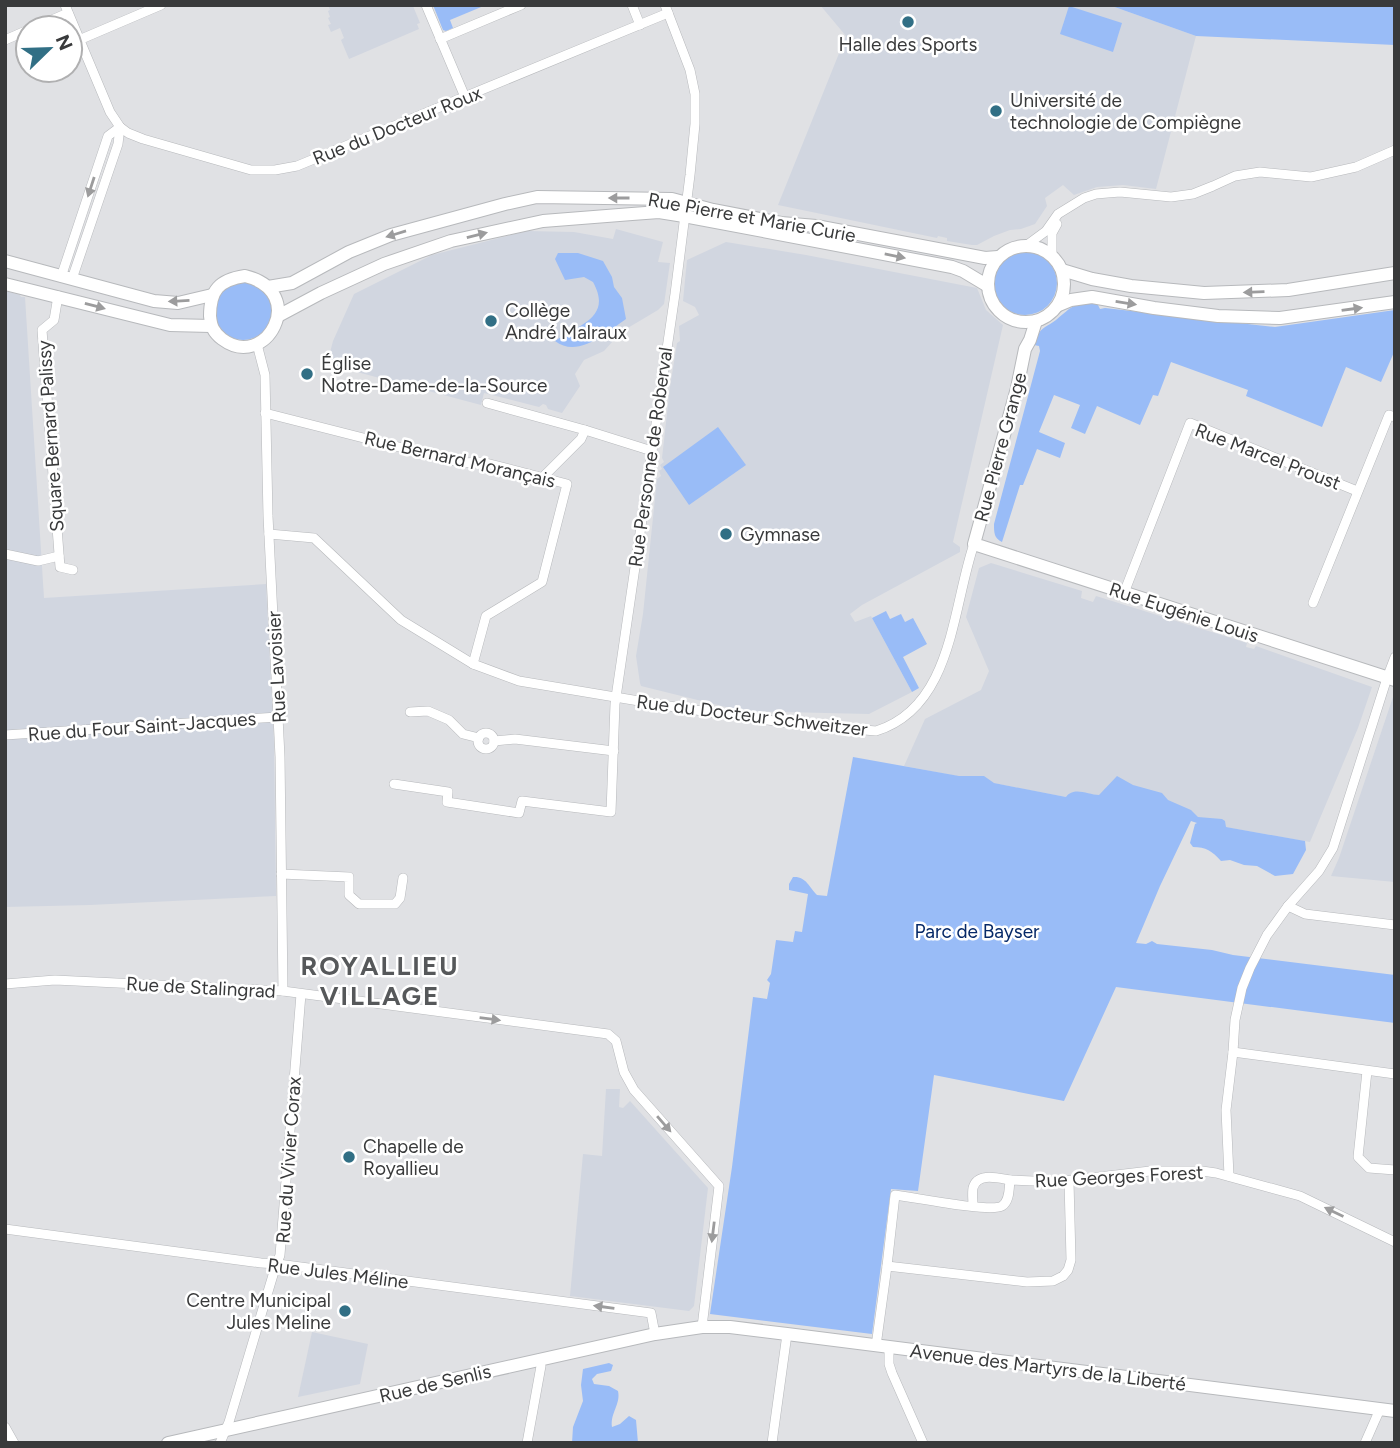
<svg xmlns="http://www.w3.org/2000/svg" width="1400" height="1448" font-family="Figtree,sans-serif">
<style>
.built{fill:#d1d6e0}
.green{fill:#99bcf7}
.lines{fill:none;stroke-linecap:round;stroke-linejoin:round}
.street-casing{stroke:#b7b9bc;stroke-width:10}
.secondary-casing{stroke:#b7b9bc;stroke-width:14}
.street{stroke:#fff;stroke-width:9}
.secondary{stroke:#fff;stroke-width:12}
.oneway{fill:#9c9c9d}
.poi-dot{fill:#316f85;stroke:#fff;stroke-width:2.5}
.labels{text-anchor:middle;stroke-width:5;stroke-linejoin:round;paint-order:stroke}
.poi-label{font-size:19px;fill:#393a3b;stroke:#fff;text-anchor:start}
.street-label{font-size:19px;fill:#393a3b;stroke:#fff}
.park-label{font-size:19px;fill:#062968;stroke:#fff}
.district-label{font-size:26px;font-weight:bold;letter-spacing:2px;fill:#56585a;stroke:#fff}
</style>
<rect width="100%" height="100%" fill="#e0e1e4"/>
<g class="built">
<polygon points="328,5 413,6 420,23 417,24 419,29 349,59 341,40 344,38 340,28 331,32 328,25 331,24 328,18 330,17 328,11 330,10"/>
<polygon points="820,5 1109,5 1196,36 1156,189 1123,185 1097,187 1074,195 1063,185 1045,198 1047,206 1035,224 1021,229 1010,230 994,236 977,245 972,245 947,241 947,238 938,236 937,238 778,205 846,36"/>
<polygon points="616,229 663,242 658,262 670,263 664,304 658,310 621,332 604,351 584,360 575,374 580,386 562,413 548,409 546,405 543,404 539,407 484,393 481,405 327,364 333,341 354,294 432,255 527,231 574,232 613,239"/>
<polygon points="726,242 806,255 977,288 986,310 1003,325 953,542 960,547 960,552 862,605 850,614 855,622 871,616 912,692 869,714 742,711 641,686 640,683 636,656 643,614 657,479 661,476 659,471 662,469 660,465 664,462 662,458 670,387 677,343 680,341 679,326 699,315 695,307 683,301 687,260"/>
<polygon points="5,291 20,295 21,297 25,297 44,598 266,584 274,741 276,896 90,905 5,907"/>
<polygon points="991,563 1082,591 1081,598 1093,602 1096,596 1247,643 1246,647 1254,649 1256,646 1372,687 1358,728 1310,842 1191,821 904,766 925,719 981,690 989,671 966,617 979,568"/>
<polygon points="1395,691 1395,882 1331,876 1339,858"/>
<polygon points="606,1089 620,1089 619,1107 623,1108 630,1101 708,1188 694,1306 689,1311 570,1296 583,1154 602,1156"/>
<polygon points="312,1332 368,1344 360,1384 298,1397"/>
</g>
<g class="green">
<polygon points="433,5 486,5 450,20 453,28 446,31 443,30"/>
<polygon points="1109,5 1395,5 1395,45 1196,36"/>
<polygon points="1069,6 1122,23 1113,52 1060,34"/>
<circle cx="1025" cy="283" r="32"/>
<path d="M558,253H578L603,261L612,277L614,287L622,298L626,319C607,332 578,359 555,341C578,325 613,318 593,282L584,277L565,280L555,259Z"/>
<circle cx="243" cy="311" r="29"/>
<path d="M1097,303L1100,309L1105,308L1275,327L1395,310V350L1381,382L1346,367L1322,427L1246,396L1248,390L1171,362L1158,396L1153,395L1140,425L1097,406L1085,434L1071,428L1080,405L1054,395L1039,432L1065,443L1060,458L1037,449L1023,485H1020L1002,542C994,538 994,533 994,524L1040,351L1039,346L1034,345C1040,327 1042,330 1056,320C1074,305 1072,304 1097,303Z"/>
<polygon points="718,427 746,465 689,505 663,467"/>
<polygon points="886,611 890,619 901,614 905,622 913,618 927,644 903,657 919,688 912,692 872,618"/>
<path d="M853,757L959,776H984L994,783L1066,797C1074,786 1088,795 1099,795L1117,776L1133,785L1162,793L1168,800L1191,810L1198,817L1222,819L1225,821L1226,827L1305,841L1306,850L1293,874L1275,876L1257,866L1244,865L1230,860L1221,861C1212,851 1206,847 1193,847L1190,843L1195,824L1197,823L1191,821L1160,886L1136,943L1146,944L1152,941L1157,944L1212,950L1233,955L1395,975V1023L1116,987L1064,1101L934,1075L918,1191L891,1189L872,1334L710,1314L732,1167L753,997L767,999L770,983L767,980L771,974L776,940L793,942L795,931L802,932L808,894L789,890V884L793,877C806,876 809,887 817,895L827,896Z"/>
<path d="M609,1363L613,1365L611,1371L597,1374L592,1379L594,1384L609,1386L618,1391C621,1404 610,1413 612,1427L620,1424L629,1416L636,1420L638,1443H572L573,1427L583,1401L581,1385L583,1369Z"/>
</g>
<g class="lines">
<defs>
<g id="street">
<polyline points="65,5 110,112 120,127 128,133 143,139 251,170 275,170 297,166 668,13"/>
<polyline points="426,5 465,97"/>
<polyline points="632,5 640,25"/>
<polyline points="33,28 68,13"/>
<polyline points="440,39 521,5"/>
<polyline points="5,40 28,30"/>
<polyline points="79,40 161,5"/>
<polyline points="1027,245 1046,231 1058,214 1084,198 1096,194 1120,192 1171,197 1193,194 1213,186 1235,176 1260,172 1311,177 1356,167 1395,150"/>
<polyline points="1052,254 1052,233 1057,224"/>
<polyline points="61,277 108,136 120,127"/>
<polyline points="72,279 118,144 120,127"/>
<polyline points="58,296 54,320 42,330 60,567 73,570"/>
<polyline points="257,344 265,375 268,516 280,757 283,991"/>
<polyline points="487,403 585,430 652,451"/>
<polyline points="265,413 462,463 482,462 567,484 542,582 486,616 473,664"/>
<polyline points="542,478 581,439 585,430"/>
<path d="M269,534L314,538L401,620L473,664L519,681L681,708L796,724L876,731C953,707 952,608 974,544"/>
<polyline points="5,554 38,561 59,556"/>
<polyline points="1124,593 1190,423 1357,491"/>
<polyline points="1313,603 1389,415 1395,417"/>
<polyline points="410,712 428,711 449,720 463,734 479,738"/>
<circle cx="486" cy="741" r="8"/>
<polyline points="5,735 278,717"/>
<polyline points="494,741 515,739 614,751"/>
<polyline points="394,784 448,792 447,802 519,813 522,801 611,812 615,704 675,294 690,175 695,124 695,94 690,70 665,5"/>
<polyline points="281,874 349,877 349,895 359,904 395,904 400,898 403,878"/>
<polyline points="1288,906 1305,914 1395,925"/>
<polyline points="5,984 55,980 283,991 608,1034 616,1041 624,1072 634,1090 719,1186 702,1327"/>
<polyline points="1233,1052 1395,1074"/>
<polyline points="1367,1071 1358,1157 1369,1168 1395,1170"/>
<polyline points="1229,1176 1226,1110 1233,1052 1235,1020 1242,988 1250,968 1267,935 1288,906 1319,871 1333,848 1387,678 1395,657"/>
<path d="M973,1206C973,1201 972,1193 973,1188C977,1172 998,1178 1010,1180"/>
<polyline points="5,1229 261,1263 278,1264 651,1313 655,1334"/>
<polyline points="887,1266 1027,1282 1053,1281 1063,1276 1068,1270 1071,1260 1069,1181"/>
<path d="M876,1346L887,1266L895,1195C913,1197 991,1213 1002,1206C1010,1201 1009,1188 1010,1180L1056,1182L1150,1171H1202L1216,1173L1300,1196L1395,1242"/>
<polyline points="889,1347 889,1364 892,1373 923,1443"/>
<polyline points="5,1427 14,1443"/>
<polyline points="220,1443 229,1422 273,1275 280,1255 301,994"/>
<polyline points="527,1443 541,1366 539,1359"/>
<polyline points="772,1443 787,1334"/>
<polyline points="1365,1443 1380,1409"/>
</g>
<g id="secondary">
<circle cx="1026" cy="284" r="38"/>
<polyline points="5,261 154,301 178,303 212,295"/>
<polyline points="1062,270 1092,279 1131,286 1204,293 1288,290 1395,273"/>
<path d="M245,276C310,292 266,372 222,339C213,332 211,326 210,316C210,290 219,280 245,276Z"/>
<polyline points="5,284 170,325 211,326"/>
<polyline points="268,287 292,283 349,252 391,235 505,204 537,197 672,199 713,210 781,223 816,226 985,258 998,257"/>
<polyline points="1059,305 1071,300 1092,297 1154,308 1218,316 1280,318 1395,302"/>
<polyline points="278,316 321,293 384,264 451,241 543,221 632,214 659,212 684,216 952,267 963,271 988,286"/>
<polyline points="1036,321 1030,340 1025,349 1017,388 974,544 1395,680"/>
<polyline points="168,1443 655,1334 702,1327 730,1327 787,1334 1395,1411"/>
</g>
</defs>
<use href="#street" class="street-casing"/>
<use href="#secondary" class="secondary-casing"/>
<use href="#street" class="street"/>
<use href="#secondary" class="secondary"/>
</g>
<defs><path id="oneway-solid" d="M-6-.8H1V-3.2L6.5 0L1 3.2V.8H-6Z" transform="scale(1.75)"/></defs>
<g class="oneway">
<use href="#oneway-solid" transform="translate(91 187) rotate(108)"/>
<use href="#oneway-solid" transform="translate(619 198) rotate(-180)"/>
<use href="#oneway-solid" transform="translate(396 234) rotate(163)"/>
<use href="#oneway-solid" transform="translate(477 235) rotate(-14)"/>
<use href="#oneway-solid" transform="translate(895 256) rotate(11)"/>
<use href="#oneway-solid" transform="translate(1254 292) rotate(178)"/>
<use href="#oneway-solid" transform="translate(179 301) rotate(177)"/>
<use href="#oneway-solid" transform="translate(1126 303) rotate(9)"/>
<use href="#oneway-solid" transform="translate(95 306) rotate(15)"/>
<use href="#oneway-solid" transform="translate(1352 309) rotate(-8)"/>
<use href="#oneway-solid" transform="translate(490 1019) rotate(7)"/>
<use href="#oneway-solid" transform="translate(664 1124) rotate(49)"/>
<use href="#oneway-solid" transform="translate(1334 1212) rotate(-154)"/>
<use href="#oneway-solid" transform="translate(713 1232) rotate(97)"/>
<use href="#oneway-solid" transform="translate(604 1307) rotate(-172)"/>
</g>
<g class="poi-dot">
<circle cx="908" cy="22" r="7"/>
<circle cx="996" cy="111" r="7"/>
<circle cx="491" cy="321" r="7"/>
<circle cx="307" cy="374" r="7"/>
<circle cx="726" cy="534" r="7"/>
<circle cx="349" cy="1157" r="7"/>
<circle cx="345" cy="1311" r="7"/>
</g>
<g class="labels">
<g class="poi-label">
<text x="908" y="51" text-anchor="middle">Halle des Sports</text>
<text x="1010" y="107">Université de<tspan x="1010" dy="22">technologie de Compiègne</tspan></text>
<text x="505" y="317">Collège<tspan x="505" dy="22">André Malraux</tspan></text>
<text x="321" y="370">Église<tspan x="321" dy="22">Notre-Dame-de-la-Source</tspan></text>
<text x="740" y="541">Gymnase</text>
<text x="363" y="1153">Chapelle de<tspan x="363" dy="22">Royallieu</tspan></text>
<text x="331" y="1307" text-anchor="end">Centre Municipal<tspan x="331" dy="22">Jules Meline</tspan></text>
</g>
<g class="street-label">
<text transform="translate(397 125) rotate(-22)" y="7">Rue du Docteur Roux</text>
<text transform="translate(752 217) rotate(10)" y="7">Rue Pierre et Marie Curie</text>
<text transform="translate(50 436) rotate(-94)" y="7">Square Bernard Palissy</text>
<text transform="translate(1000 447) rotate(-75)" y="7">Rue Pierre Grange</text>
<text transform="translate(1268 456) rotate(21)" y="7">Rue Marcel Proust</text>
<text transform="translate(650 457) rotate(-82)" y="7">Rue Personne de Roberval</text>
<text transform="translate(460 459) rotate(13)" y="7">Rue Bernard Morançais</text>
<text transform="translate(1184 612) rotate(18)" y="7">Rue Eugénie Louis</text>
<text transform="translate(276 667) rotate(-93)" y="7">Rue Lavoisier</text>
<text transform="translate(752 715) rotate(7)" y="7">Rue du Docteur Schweitzer</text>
<text transform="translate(142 726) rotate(-4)" y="7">Rue du Four Saint-Jacques</text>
<text transform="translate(201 987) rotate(3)" y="7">Rue de Stalingrad</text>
<text transform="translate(288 1160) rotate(-86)" y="7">Rue du Vivier Corax</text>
<text transform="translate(1119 1176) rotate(-3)" y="7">Rue Georges Forest</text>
<text transform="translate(338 1273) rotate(7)" y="7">Rue Jules Méline</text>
<text transform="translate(1048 1367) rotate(7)" y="7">Avenue des Martyrs de la Liberté</text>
<text transform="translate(435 1383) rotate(-13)" y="7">Rue de Senlis</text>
</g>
<g class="park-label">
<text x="977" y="938">Parc de Bayser</text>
</g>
<g class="district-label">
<text x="380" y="975">ROYALLIEU<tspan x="380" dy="30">VILLAGE</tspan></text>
</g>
</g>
<rect width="1400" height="1448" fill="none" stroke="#393a3b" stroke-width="14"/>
<g transform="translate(49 49) rotate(67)"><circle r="33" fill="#ffffff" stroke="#b0b0b1" stroke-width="2"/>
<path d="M0-5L12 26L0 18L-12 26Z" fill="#316f85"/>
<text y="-10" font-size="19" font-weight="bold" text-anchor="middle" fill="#393a3b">N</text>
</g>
</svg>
